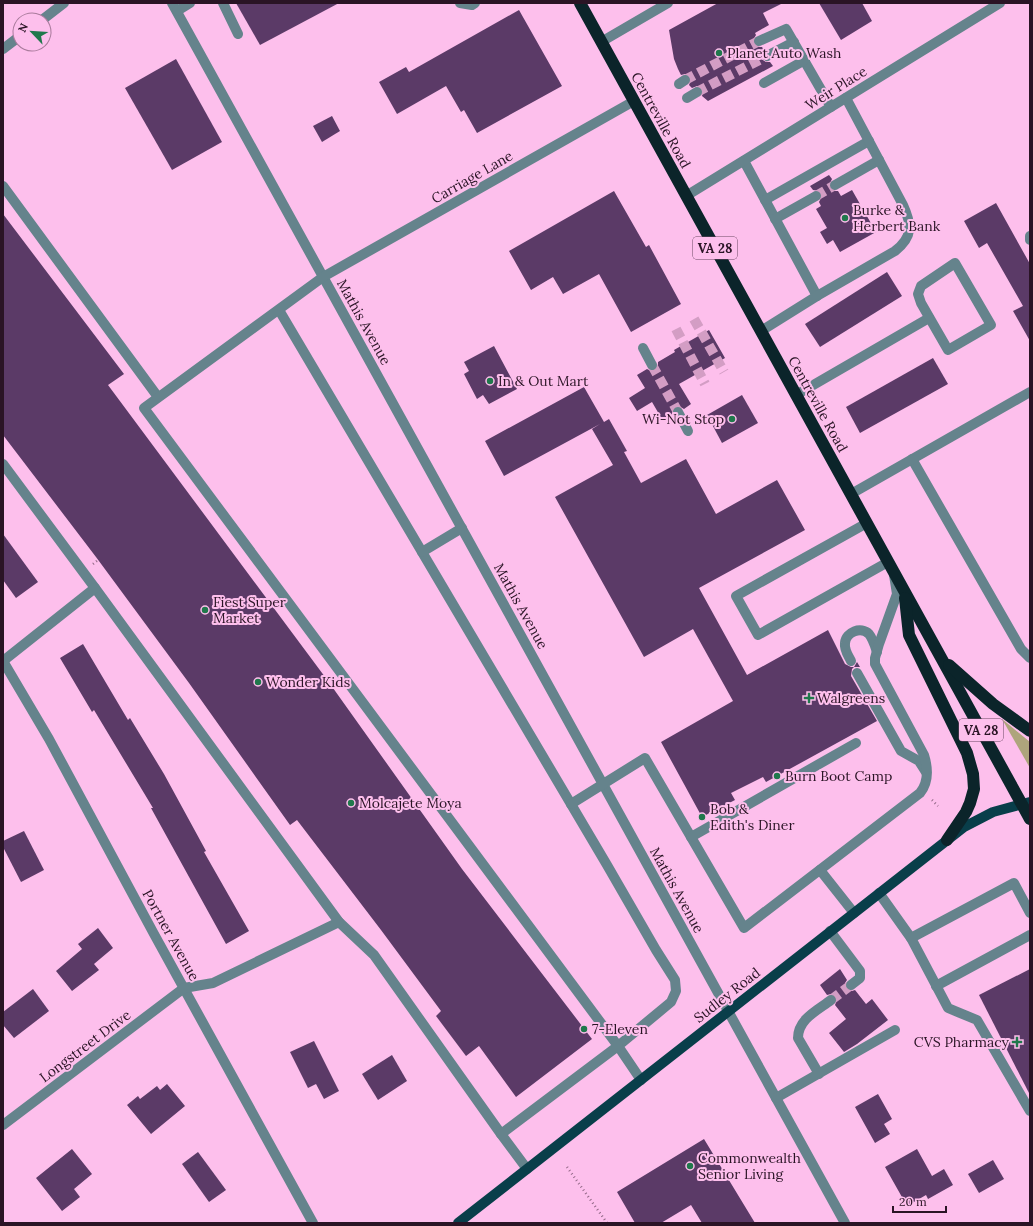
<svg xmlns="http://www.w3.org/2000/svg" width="1033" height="1226" font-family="Lora,serif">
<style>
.green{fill:#aea57c}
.building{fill:#5b3a67}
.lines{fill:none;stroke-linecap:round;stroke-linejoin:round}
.minor-tunnel{stroke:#d39dc4;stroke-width:10;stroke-dasharray:10 5;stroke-linecap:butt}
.path{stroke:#946a89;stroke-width:2.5;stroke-dasharray:1 3;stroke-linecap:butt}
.minor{stroke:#65838c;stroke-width:10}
.major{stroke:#093e4a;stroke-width:10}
.highway{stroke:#0b242a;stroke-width:12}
.poi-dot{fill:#20784c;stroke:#fdbfec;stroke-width:1.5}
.labels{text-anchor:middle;stroke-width:4;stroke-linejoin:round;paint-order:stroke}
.shield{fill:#fdbfec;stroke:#694761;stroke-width:1}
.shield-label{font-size:13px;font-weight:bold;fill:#2a1425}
.poi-label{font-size:14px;fill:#2a1425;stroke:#fdbfec;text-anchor:start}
.street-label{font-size:14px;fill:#2a1425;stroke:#fdbfec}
</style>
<rect width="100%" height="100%" fill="#fdbfec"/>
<polygon class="green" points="1002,719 1030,742 1030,768"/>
<g class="building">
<polygon points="236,3 339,3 260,45"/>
<polygon points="718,3 783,3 763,13 769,25 755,33 756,35 753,40 755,46 759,47 762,47 764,50 761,55 761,59 766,62 770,62 773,66 708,101 702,96 703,92 702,88 697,86 692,88 689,85 691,80 690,76 685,74 681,75 678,69 674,59 669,30"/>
<polygon points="819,3 862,3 872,21 841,40"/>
<polygon points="519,10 562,86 477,133 464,110 461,112 446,86 397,114 379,82 406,67 409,72"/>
<polygon points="176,59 222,142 172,170 125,88"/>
<polygon points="332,116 340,131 322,142 313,126"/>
<polygon points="829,175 832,179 829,185 830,189 835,191 838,191 841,196 852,190 876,232 840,252 833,240 827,244 820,232 827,228 816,209 821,206 819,202 822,196 820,191 813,190 810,186"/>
<polygon points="614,191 646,247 649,245 681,304 631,332 599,274 563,294 553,277 531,290 509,251"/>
<polygon points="996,203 1030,264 1030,341 1013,311 1023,306 987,243 979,248 964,221"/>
<polygon points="3,214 124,374 108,385 328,681 462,869 592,1039 516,1097 479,1046 466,1056 436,1016 441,1011 381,930 297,820 290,825 189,683 96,557 3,435"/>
<polygon points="887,272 902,296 820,347 805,324"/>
<polygon points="709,330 725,358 679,384 691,404 684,409 679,406 675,406 672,411 673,416 663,421 652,402 637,411 629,398 645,388 637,375 647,369 651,371 655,371 658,366 658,362 675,352 674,350"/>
<polygon points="494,346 517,389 489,404 483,395 477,399 464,374 469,371 464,362"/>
<polygon points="933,358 948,384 860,433 846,407"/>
<polygon points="584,387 604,422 609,419 627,451 624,452 641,483 686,459 716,514 777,480 805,530 699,588 747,675 828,630 845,664 851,667 854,667 857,662 860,667 854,667 852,669 851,676 877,721 766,782 763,777 731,793 735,800 702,817 661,742 733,701 693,629 644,657 555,497 613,465 592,429 600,424 504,476 485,441"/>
<polygon points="742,395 758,423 722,443 707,415"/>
<polygon points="3,534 38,582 16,598 3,580"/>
<polygon points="83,644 128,720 130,718 164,774 206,851 204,852 249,931 226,944 151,808 153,808 94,710 92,712 60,658"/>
<polygon points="24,831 44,870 21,882 3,847 3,841"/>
<polygon points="98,928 113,948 94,964 99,970 72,991 56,971 82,949 78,944"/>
<polygon points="840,969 847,980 845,983 846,989 852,991 855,990 866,1004 872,999 888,1020 857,1044 844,1052 829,1033 846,1019 835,1005 837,1000 836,996 831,994 827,995 820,985"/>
<polygon points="1030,969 1030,1095 979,995"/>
<polygon points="33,989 49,1011 14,1038 3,1025 3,1012"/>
<polygon points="314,1041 339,1091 324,1099 316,1084 308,1088 290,1052"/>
<polygon points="392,1055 407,1081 378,1100 362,1074"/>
<polygon points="167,1084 185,1106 151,1134 127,1105 138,1096 140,1099 157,1086 160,1090"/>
<polygon points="878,1094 892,1119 884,1124 890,1134 875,1143 855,1107"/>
<polygon points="704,1139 755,1223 702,1223 691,1205 661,1223 635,1223 617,1192"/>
<polygon points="72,1149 92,1174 74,1189 80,1197 62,1211 36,1178"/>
<polygon points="917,1149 932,1176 944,1169 953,1185 928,1199 926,1195 907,1206 885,1167"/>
<polygon points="198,1152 226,1190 209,1202 182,1164"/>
<polygon points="993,1160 1004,1179 979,1193 968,1174"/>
</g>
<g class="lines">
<g class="minor-tunnel">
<polyline points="685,80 759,41"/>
<polyline points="697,92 767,56"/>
<polyline points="816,196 835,185"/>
<polyline points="694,319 724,372"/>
<polyline points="676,329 705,384"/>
<polyline points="652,365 678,412"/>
<polyline points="831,1000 851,985"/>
</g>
<g class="path">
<polyline points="93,564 98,560"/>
<polyline points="932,800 938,806"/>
<polyline points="567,1167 607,1223"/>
</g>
<g class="minor">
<polyline points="172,3 845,1223"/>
<polyline points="223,3 238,34"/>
<polyline points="460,3 472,5 475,3"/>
<polyline points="177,11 190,3"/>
<polyline points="42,20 64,3"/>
<polyline points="759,41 786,29 831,107"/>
<polyline points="601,42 668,3"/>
<polyline points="3,49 20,36"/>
<polyline points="767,56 794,42"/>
<polyline points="764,83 805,60"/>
<polyline points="679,84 685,80"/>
<polyline points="687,98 697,92"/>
<polyline points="744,161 817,296"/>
<polyline points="835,185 879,160"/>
<polyline points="3,186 158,397"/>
<polyline points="686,196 1000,3"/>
<polyline points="765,200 869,141"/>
<polyline points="775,219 816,196"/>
<polyline points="1030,236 1030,240"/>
<polygon points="955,263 991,325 948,350 921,303 918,294 921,286"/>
<polyline points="279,310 607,865 656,950 675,980 676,991 671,1002 618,1046 641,1080"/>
<path d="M761,331L817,296L895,251C913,237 912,225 903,205L846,98"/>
<polyline points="643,348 652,365"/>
<polyline points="796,395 929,318"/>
<polyline points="678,412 688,431"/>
<polyline points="912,459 1021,649 1030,658"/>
<polyline points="3,464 95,588 339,922 374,955 501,1134"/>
<polyline points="851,494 1030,392"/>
<polyline points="867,523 736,596 758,635 888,562"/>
<polyline points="422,552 462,528"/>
<polyline points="3,661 49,739 154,934 313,1223"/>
<polyline points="3,661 95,588"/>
<path d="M851,661C848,655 844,650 845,643C846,632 861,626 869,634C873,639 875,646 877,652"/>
<polyline points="857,673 901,751 919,761 926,772"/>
<path d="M571,804L645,758L744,928L920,793C929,782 928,768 924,755L875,664V658L879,644L897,594L894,575"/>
<polyline points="691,837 856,743"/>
<polyline points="820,870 854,913"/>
<polyline points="879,893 911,938"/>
<polyline points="1030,913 1014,883 911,938 948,1008 977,1020 1030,1111"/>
<polyline points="830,931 860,971 860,978 851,985"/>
<polyline points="936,986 1030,935"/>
<path d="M819,1074L798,1038C798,1019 818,1010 831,1000"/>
<polyline points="776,1098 895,1030"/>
<polyline points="3,1125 184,988 213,983 339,922"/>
<polyline points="527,1169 501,1134 618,1046 144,408 323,277 634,101"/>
</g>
<polyline class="major" points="458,1223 964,827 993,812 1030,802"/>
<g class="highway">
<polyline points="580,3 1030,819"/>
<polyline points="905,598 909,635 967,753 973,774 974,789 970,803 966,812 947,840"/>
<polyline points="949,665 993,704 1030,731"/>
</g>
</g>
<g class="poi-dot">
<circle cx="719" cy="53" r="4"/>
<circle cx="845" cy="218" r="4"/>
<circle cx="490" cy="381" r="4"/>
<circle cx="732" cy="419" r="4"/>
<circle cx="205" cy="610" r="4"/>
<circle cx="258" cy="682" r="4"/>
<path d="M807 692h4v4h4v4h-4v4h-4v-4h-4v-4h4z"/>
<circle cx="777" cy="776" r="4"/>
<circle cx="351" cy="803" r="4"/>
<circle cx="702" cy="817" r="4"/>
<circle cx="584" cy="1029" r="4"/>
<path d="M1015 1036h4v4h4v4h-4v4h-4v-4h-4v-4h4z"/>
<circle cx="690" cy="1166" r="4"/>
</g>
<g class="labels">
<g class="shield">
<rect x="693" y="237" width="44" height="22" rx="3"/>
<rect x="959" y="719" width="44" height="22" rx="3"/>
</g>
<g class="shield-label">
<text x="715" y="253">VA 28</text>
<text x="981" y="735">VA 28</text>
</g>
<g class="poi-label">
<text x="727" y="58">Planet Auto Wash</text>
<text x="853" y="215">Burke &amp;<tspan x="853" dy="16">Herbert Bank</tspan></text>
<text x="498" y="386">In &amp; Out Mart</text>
<text x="724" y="424" text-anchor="end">Wi-Not Stop</text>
<text x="213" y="607">Fiest Super<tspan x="213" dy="16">Market</tspan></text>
<text x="266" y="687">Wonder Kids</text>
<text x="817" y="703">Walgreens</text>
<text x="785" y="781">Burn Boot Camp</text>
<text x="359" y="808">Molcajete Moya</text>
<text x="710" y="814">Bob &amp;<tspan x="710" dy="16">Edith's Diner</tspan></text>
<text x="592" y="1034">7-Eleven</text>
<text x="1009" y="1047" text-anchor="end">CVS Pharmacy</text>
<text x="698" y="1163">Commonwealth<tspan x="698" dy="16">Senior Living</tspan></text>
</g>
<g class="street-label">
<text transform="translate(836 88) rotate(-32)" y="5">Weir Place</text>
<text transform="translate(661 120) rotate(61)" y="5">Centreville Road</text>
<text transform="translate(472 177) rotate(-30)" y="5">Carriage Lane</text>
<text transform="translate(364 322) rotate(61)" y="5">Mathis Avenue</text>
<text transform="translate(818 404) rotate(61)" y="5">Centreville Road</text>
<text transform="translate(521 606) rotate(61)" y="5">Mathis Avenue</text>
<text transform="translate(677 890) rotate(61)" y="5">Mathis Avenue</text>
<text transform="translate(171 935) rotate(61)" y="5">Portner Avenue</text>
<text transform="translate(727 995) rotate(-38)" y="5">Sudley Road</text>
<text transform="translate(85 1046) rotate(-37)" y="5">Longstreet Drive</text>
</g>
</g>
<rect width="1033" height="1226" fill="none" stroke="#2a1425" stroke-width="8"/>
<g transform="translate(32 32) rotate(295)"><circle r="19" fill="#fdbfec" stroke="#a97b9c"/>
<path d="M0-3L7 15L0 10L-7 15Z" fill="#20784c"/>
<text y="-6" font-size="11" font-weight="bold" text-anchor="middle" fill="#2a1425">N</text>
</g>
<path d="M893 1206v6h53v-6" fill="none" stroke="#2a1425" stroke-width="2"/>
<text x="899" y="1206" font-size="12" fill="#2a1425" stroke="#fdbfec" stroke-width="3" paint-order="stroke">20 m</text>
</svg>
